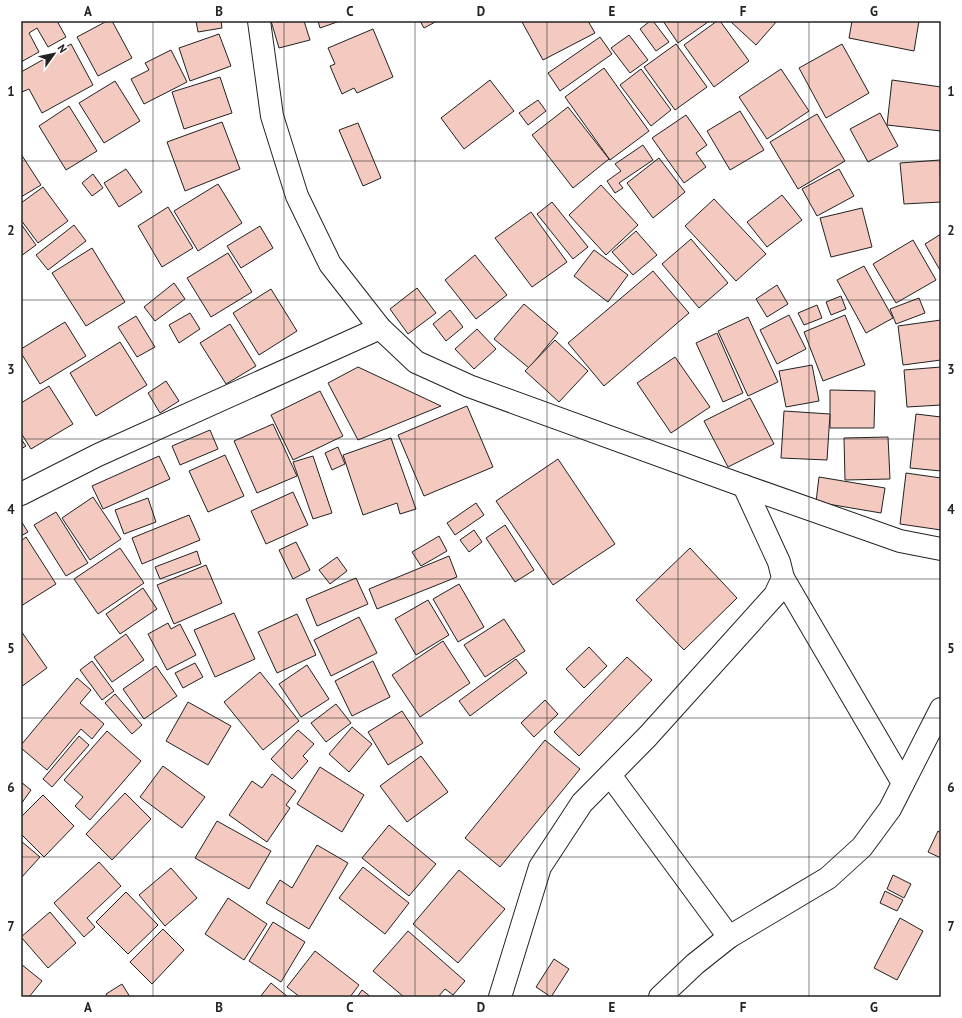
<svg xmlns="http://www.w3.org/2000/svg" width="962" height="1018" font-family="'PT Sans',sans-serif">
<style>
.building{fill:#f3c9c0;stroke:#222}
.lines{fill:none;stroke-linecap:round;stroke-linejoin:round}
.minor-casing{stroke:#222;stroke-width:24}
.minor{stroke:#fff;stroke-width:22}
.grid{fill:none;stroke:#222;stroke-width:1;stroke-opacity:0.55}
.neatline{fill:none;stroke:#222;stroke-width:1.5}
.grid-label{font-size:13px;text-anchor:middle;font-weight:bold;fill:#222}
</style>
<rect width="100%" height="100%" fill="#fff"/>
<g class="building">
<polygon points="21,21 57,21 66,37 48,47 37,28 29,33 39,52 21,62"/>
<polygon points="107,21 112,21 132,58 98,76 77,37"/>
<polygon points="196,21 221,21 222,28 198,32"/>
<polygon points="271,21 304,21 310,40 279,48"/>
<polygon points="318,21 340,21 320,28"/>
<polygon points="420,21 437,21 424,28"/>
<polygon points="524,21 588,21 595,33 543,60 522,22"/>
<polygon points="650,21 653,21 669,42 656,51 640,29"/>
<polygon points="663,21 707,21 708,22 678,43"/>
<polygon points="717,21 720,21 749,61 714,87 684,45"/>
<polygon points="730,21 777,21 756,45"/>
<polygon points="852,21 919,21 914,51 849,38"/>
<polygon points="373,29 393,77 357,93 354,88 342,94 330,66 335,64 328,48"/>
<polygon points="219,34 231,66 190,81 179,48"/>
<polygon points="629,35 648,60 630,73 611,48"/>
<polygon points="600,37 612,54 560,91 548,73"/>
<polygon points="71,44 93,85 42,113 29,89 22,92 21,90 21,72"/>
<polygon points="676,44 707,87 675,110 644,67"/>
<polygon points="842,44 869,93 826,118 799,68"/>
<polygon points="171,50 187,82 144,104 131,79 149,70 145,63"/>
<polygon points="604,68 649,131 610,160 565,97"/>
<polygon points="641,69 671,110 651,126 620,85"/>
<polygon points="781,69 809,111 767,139 739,97"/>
<polygon points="220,77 232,113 184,129 172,92"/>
<polygon points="490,80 514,111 464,149 441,118"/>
<polygon points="892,80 941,87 941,131 887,125"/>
<polygon points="115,81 140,121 104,143 79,103"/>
<polygon points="538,100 546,111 528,125 519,113"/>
<polygon points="69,106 97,151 66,170 39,126"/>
<polygon points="568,107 609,159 573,188 532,135"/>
<polygon points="740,111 764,150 730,170 707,131"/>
<polygon points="880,113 898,146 868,162 850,129"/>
<polygon points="817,114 845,161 798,189 770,142"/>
<polygon points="686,115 707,145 696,153 706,167 684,183 652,138"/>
<polygon points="222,122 240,169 185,191 167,142"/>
<polygon points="358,123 381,178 363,186 339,130"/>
<polygon points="643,145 653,160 619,183 623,188 615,193 607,181 621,171 615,164"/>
<polygon points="21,154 41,185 21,197"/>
<polygon points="659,158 685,192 653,218 627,183"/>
<polygon points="940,160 941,202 904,204 900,163"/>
<polygon points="126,169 142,192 119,207 104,183"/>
<polygon points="839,169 854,196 817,216 802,189"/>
<polygon points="93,174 103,188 92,196 82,183"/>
<polygon points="218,184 242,223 198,251 174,211"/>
<polygon points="601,185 638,225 606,255 569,215"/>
<polygon points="43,187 68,221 38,243 21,220 21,203"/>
<polygon points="782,195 802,220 767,247 747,222"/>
<polygon points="714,199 766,254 736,281 685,226"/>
<polygon points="552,202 588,247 573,259 537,214"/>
<polygon points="168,207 193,248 162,267 138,226"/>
<polygon points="862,208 872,247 831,257 820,218"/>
<polygon points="531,212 567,262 532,287 495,238"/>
<polygon points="21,224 36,245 21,256"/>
<polygon points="74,225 86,241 48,270 36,255"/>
<polygon points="260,226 273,248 241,268 227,246"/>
<polygon points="636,231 657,255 633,275 612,252"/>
<polygon points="941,234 941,272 925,244"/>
<polygon points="691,239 728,283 699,308 662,264"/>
<polygon points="913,240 936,280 896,303 873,264"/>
<polygon points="92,248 125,302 86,326 52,273"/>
<polygon points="594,250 628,275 608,302 574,276"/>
<polygon points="228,253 252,292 211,317 187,278"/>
<polygon points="475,255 507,295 476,319 445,280"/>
<polygon points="864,266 893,318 866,333 837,280"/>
<polygon points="653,271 689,313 604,386 568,343"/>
<polygon points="174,283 185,299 155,321 144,307"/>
<polygon points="777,285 788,304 767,317 756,299"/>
<polygon points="417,288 436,313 408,334 390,309"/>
<polygon points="271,289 297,331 259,355 233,313"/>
<polygon points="841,296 846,309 831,315 826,302"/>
<polygon points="919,298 925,313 896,324 890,309"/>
<polygon points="524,304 558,333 529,368 494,339"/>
<polygon points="817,305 822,318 804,325 798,313"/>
<polygon points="450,310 463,327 446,341 433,324"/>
<polygon points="190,313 200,329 179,343 169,325"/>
<polygon points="789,315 806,349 777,364 760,330"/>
<polygon points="845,315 865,365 823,381 804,332"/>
<polygon points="136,316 155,347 137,357 118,327"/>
<polygon points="748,317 778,382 748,396 718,331"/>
<polygon points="941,320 941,360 903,365 898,326"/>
<polygon points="65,322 86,356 40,384 21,353 21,349"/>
<polygon points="230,324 256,366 226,384 200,343"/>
<polygon points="477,329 496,349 474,369 455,349"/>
<polygon points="717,333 743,393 723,402 696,343"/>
<polygon points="555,340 588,371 559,402 525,371"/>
<polygon points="120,342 147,385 96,416 70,373"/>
<polygon points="675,357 710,407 671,433 637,383"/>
<polygon points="812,365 819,401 786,407 779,371"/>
<polygon points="358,367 441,406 358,440 328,383"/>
<polygon points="941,367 941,405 907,407 904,370"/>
<polygon points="166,381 179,401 160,413 148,393"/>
<polygon points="49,386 73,424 31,449 21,433 21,403"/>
<polygon points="830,390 875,391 874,428 830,428"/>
<polygon points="320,391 343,436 293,460 271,415"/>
<polygon points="750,398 774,444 728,467 704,421"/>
<polygon points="467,406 493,467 424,496 398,435"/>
<polygon points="784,411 830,414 827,460 781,458"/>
<polygon points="916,414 941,417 941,471 910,468"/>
<polygon points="273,424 297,476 257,493 234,441"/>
<polygon points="210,430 218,449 180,465 172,446"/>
<polygon points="888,437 890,479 845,480 844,438"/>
<polygon points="391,438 416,509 400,514 397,503 363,515 343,455"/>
<polygon points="21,439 26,446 21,449"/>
<polygon points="338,447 345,464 332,470 325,453"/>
<polygon points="225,455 244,496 208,512 189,471"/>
<polygon points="159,456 170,479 103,509 92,486"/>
<polygon points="313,456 332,513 313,519 293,462"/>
<polygon points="558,459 615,544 553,585 496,501"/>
<polygon points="906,473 941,478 941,530 900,524"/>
<polygon points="819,477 885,488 881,513 816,502"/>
<polygon points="293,492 308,525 266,544 251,511"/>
<polygon points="93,497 121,539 90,560 62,518"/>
<polygon points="148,498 156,522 124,534 115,510"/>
<polygon points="476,503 484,515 455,535 447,523"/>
<polygon points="56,512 88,563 66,576 34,525"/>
<polygon points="189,515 200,540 142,564 132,538"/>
<polygon points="21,521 28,532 21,536"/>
<polygon points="505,525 534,570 515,582 486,538"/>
<polygon points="474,530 482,542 469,552 460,540"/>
<polygon points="439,536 447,551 421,566 412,552"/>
<polygon points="26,537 56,584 21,606 21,541"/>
<polygon points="296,542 310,570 293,579 279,550"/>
<polygon points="120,548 144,583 98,614 74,579"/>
<polygon points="690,548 737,598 684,650 636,600"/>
<polygon points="197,551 201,564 160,579 155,567"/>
<polygon points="449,556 457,577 377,609 369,589"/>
<polygon points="337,557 347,571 330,584 319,570"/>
<polygon points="206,565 222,603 174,624 157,585"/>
<polygon points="356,578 368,604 317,626 306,599"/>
<polygon points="459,584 484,627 458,642 433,599"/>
<polygon points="143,588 157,609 120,634 106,614"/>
<polygon points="428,600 449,635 416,655 395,619"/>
<polygon points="234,613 255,659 215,677 194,630"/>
<polygon points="297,614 316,655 277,673 258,632"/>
<polygon points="359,617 377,653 331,676 314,640"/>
<polygon points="504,619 525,651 485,677 464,645"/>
<polygon points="168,623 171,629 180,624 196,655 167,670 148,634"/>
<polygon points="21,631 47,668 21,687"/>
<polygon points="126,634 144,660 112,682 94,657"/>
<polygon points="443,641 470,683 420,717 392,675"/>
<polygon points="589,647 607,666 584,688 566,669"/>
<polygon points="627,657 652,680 579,756 554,732"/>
<polygon points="516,659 527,673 470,716 459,701"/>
<polygon points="92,661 114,691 102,700 80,670"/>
<polygon points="373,661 390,697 352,716 335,681"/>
<polygon points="195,663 203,677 183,688 175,673"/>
<polygon points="307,665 329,699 301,717 279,684"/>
<polygon points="156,666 177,696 144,719 123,689"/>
<polygon points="260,672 299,721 263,750 224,702"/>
<polygon points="77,678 91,690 80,703 104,724 92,739 81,729 47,770 21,748 21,745"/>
<polygon points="115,694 142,725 132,734 105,703"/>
<polygon points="545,700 558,714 534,737 521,723"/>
<polygon points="188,702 231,726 208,765 166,741"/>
<polygon points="336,704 351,723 326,742 311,723"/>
<polygon points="402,711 423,743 388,765 368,732"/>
<polygon points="352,727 372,744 349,772 329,754"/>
<polygon points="298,730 314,744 303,756 308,761 292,779 271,759"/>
<polygon points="107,731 141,761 90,820 75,806 83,797 64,780"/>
<polygon points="79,736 89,745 52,787 43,779"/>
<polygon points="545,740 580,769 500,867 465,838"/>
<polygon points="421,756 448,792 407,822 380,786"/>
<polygon points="163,766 205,797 182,828 140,797"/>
<polygon points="320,767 364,795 342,832 297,804"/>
<polygon points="272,774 296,791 286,805 290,808 267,842 229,815 252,781 262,788"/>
<polygon points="21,782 31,790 21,804"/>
<polygon points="125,793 151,819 112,860 86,834"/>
<polygon points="43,795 74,826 44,857 21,834 21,817"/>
<polygon points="217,821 271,851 249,889 195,858"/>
<polygon points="389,825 436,864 409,896 362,858"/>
<polygon points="938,831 941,833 941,858 928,852"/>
<polygon points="21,841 40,857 21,878"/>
<polygon points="317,845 348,863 309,929 266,903 280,880 292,888"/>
<polygon points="99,862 121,886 87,918 95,927 84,937 54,903"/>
<polygon points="363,867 409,903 385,934 339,898"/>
<polygon points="171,868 197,898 165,926 139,895"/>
<polygon points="459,870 505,909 458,963 413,924"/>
<polygon points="893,875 911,884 904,898 887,889"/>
<polygon points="885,891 903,900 897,911 880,903"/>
<polygon points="126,892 158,925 128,954 96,922"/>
<polygon points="228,898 267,924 244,960 205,934"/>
<polygon points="50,912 76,943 48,968 21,937"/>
<polygon points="900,918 923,931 897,980 874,968"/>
<polygon points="273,922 305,942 281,982 249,961"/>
<polygon points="163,929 184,950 152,984 130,962"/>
<polygon points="408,931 465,981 453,995 445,989 438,997 404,997 373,971"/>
<polygon points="315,951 359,985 350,997 300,997 287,987"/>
<polygon points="554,959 569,969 551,997 536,987"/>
<polygon points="21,964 42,981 29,997 21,997"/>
<polygon points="271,983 288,997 260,997"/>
<polygon points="122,984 130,997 108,997 106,994"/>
<polygon points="362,990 371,997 357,997"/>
</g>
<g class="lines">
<defs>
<g id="minor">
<polyline points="259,21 272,116 297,196 330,264 380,328 416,362 469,386 744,486 900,541 941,549"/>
<polyline points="21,494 98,455 380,328"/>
<polyline points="783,578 903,783"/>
<polyline points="610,775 729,937"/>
<polyline points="500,997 540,867 582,803 648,736 775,595 783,578 779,562 744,486"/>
<polyline points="660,997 695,964 729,937 828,878 862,847 890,809 941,709"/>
</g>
</defs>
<use href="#minor" class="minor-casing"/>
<use href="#minor" class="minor"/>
</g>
<path class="grid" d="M153,21V997M284,21V997M415,21V997M547,21V997M678,21V997M809,21V997M21,161H941M21,300H941M21,439H941M21,579H941M21,718H941M21,857H941"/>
<rect width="962" height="1018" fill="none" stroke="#ffffff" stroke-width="44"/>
<g transform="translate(54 54) rotate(57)" stroke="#ffffff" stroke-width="3" paint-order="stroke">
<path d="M0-3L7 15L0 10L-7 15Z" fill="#222222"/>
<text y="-6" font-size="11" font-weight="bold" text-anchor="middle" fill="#222222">N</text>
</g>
<rect x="22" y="22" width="918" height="974" class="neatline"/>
<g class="grid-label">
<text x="88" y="16">A</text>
<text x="219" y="16">B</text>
<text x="350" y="16">C</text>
<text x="481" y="16">D</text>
<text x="612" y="16">E</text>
<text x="743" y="16">F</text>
<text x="874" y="16">G</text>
<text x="11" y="96">1</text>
<text x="951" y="96">1</text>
<text x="11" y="235">2</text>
<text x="951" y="235">2</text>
<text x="11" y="374">3</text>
<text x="951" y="374">3</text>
<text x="11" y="514">4</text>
<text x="951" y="514">4</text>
<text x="11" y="653">5</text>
<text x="951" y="653">5</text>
<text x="11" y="792">6</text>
<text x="951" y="792">6</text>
<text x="11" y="931">7</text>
<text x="951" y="931">7</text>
<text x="88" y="1012">A</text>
<text x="219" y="1012">B</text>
<text x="350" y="1012">C</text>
<text x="481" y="1012">D</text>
<text x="612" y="1012">E</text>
<text x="743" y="1012">F</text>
<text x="874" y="1012">G</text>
</g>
</svg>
